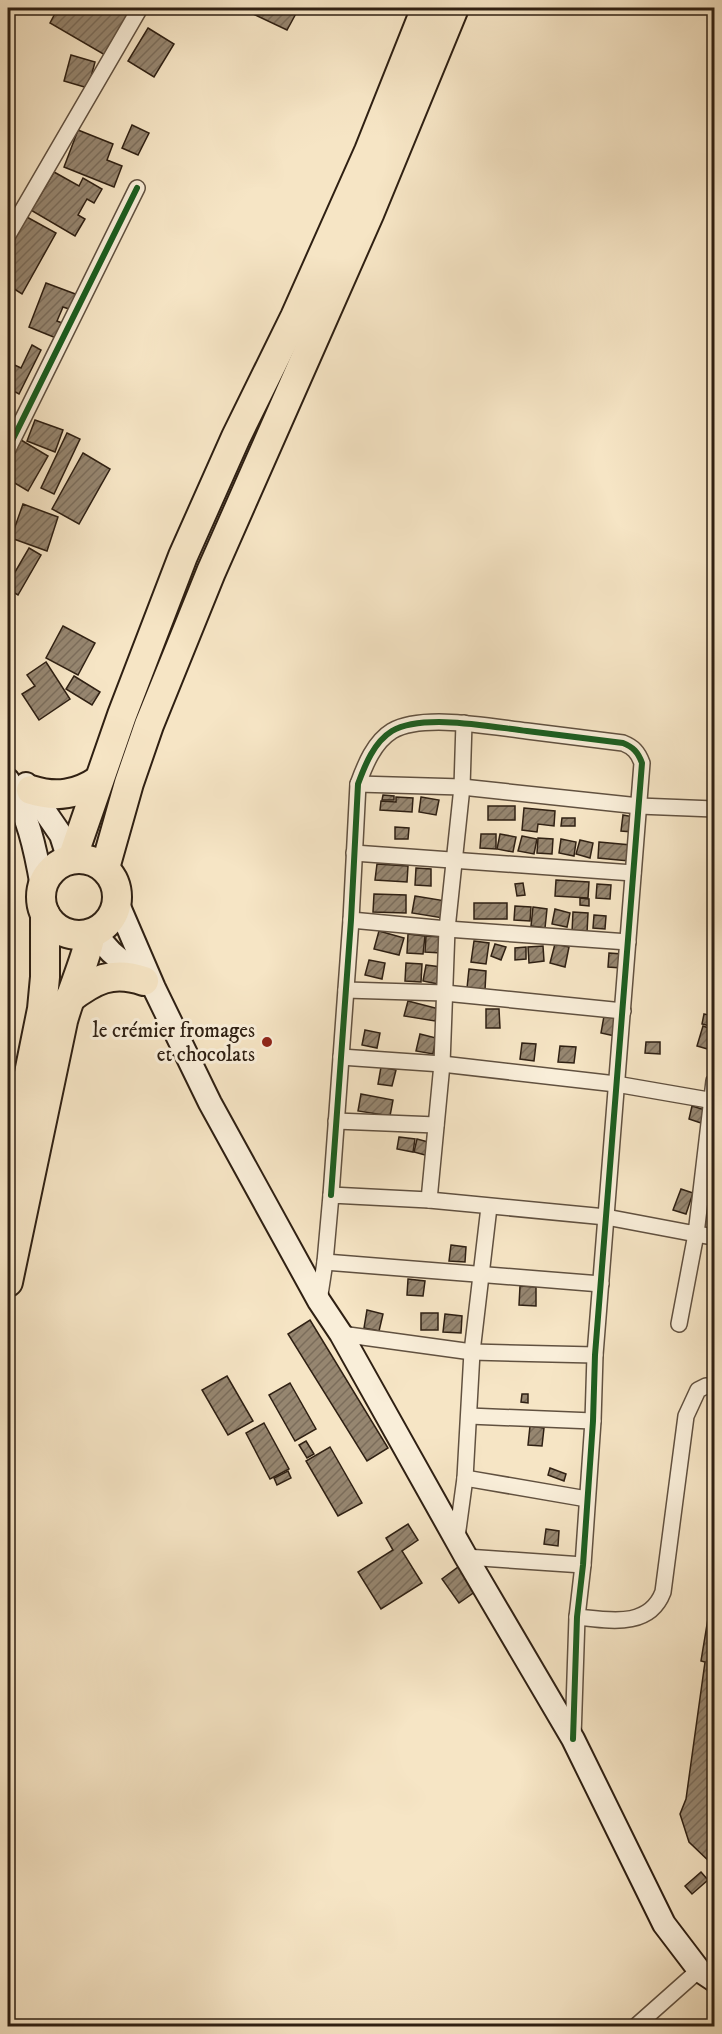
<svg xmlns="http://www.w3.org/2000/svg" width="722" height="2034" font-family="'IM FELL DW Pica',serif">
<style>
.building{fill:url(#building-hatch);stroke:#2f2013;stroke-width:1.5}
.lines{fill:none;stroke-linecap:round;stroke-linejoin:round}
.street-casing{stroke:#615140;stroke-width:18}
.secondary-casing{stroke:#2f2013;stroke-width:26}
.highway-casing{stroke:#2f2013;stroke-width:32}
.street{stroke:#f9eed9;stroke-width:15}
.secondary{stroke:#f9eed9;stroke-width:22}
.highway{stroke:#f6e5c5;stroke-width:28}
.cycleway-casing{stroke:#f9eed9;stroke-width:10}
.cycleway{stroke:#1b5e20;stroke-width:6}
.poi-dot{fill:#8f2418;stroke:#f9eed9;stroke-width:2}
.labels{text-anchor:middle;stroke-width:6;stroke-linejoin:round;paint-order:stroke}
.poi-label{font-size:21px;fill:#2f2013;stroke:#f9eed9;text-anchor:end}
</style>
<defs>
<pattern id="building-hatch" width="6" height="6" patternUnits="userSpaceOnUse" patternTransform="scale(1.5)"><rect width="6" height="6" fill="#968670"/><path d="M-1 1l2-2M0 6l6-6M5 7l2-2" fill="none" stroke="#7b6d5b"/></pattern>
</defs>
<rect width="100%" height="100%" fill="#f6e5c5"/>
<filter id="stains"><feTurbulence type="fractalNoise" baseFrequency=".00333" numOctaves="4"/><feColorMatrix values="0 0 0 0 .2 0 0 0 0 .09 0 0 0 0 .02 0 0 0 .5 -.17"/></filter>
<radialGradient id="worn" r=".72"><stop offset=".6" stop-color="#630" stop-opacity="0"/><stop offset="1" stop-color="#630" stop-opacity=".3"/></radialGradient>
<g class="building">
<polygon points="58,8 133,8 105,55 50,23"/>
<polygon points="231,8 246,8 244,12"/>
<polygon points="254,8 299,8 287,30 251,13"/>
<polygon points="148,28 174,44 154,77 128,61"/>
<polygon points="71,55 95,62 88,88 64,81"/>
<polygon points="132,125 149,133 138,155 122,148"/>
<polygon points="78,130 113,144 107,160 122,166 114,187 64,167"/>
<polygon points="54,172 79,186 83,178 102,189 94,203 87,199 78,215 85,219 75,236 29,209 34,200 37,201"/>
<polygon points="25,216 56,233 22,294 8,285 8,248"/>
<polygon points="46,283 78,295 72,310 63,307 57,321 62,323 56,338 29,327"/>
<polygon points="32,345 41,350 19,394 8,388 8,362 21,368"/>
<polygon points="35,420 63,430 55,452 27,441"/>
<polygon points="67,433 80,439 54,494 41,488"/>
<polygon points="21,440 48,456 28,491 8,479 8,464"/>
<polygon points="83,453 110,469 79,524 52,509"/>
<polygon points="23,504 58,517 47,551 11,538"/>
<polygon points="29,548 41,555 18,595 8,589 8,584"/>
<polygon points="63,626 95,643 78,675 46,658"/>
<polygon points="46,662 70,699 39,720 22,694 35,686 27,675"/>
<polygon points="74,676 100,692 92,705 66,689"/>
<polygon points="383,795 394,796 394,800 382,800"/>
<polygon points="396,797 413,798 412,812 380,810 381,801 396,802"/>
<polygon points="421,797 439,800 436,815 419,812"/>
<rect x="488" y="806" width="27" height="14"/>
<polygon points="524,808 555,811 554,826 538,824 537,832 522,830"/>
<polygon points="623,815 634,817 632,832 621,831"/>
<polygon points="562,818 575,818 575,826 561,826"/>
<polygon points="395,827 409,828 408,839 395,839"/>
<polygon points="481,834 496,834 496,849 480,848"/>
<polygon points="500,834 516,837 513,852 497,849"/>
<polygon points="522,836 537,839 534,854 518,851"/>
<polygon points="538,838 553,839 552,854 537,853"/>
<polygon points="561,839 576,842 574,856 559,853"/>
<polygon points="580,840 593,843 590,858 576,854"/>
<polygon points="599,842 631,845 629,861 598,858"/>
<polygon points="377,864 408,866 407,882 375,880"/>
<polygon points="416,868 431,869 431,886 415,885"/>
<polygon points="556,880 589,882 588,898 555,896"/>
<polygon points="523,883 525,895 517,896 515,884"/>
<polygon points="597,884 611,885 610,899 596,898"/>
<polygon points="374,894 406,895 406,913 373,912"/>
<polygon points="415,896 446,901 443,918 412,913"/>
<polygon points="580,898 589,899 589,906 580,905"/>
<rect x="474" y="903" width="33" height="16"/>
<polygon points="515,906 531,907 530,921 514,920"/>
<polygon points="533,907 547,909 545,928 531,926"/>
<polygon points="555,909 570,913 567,927 552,924"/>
<polygon points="573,912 588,913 587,933 572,932"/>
<polygon points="594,915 606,916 605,929 593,928"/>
<polygon points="379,931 404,938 399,955 374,949"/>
<polygon points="408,934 425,936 423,954 407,953"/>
<polygon points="426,936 442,937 441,953 425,952"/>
<polygon points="474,941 489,943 486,964 471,962"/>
<polygon points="495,944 506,947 501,960 491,956"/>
<polygon points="555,944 569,947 565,967 550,963"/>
<polygon points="543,946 544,961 529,963 528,947"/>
<polygon points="526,947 526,959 515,960 515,948"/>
<polygon points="609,953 622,954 621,968 608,967"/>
<polygon points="369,960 385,963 382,979 365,975"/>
<polygon points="406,963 422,964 421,982 405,981"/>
<polygon points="426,965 441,967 438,984 423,981"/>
<polygon points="469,969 486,971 485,990 467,988"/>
<polygon points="408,1001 439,1009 435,1021 404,1016"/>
<polygon points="486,1009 499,1009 500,1028 486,1028"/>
<polygon points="704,1014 714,1016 714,1027 702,1024"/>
<polygon points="604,1016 619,1019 615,1036 601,1033"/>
<polygon points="703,1026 714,1030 711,1050 697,1046"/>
<polygon points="365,1030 380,1033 377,1048 362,1045"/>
<polygon points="420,1034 436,1038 433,1054 416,1051"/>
<polygon points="646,1042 660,1042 660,1054 645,1053"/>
<polygon points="522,1043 536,1044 534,1061 520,1059"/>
<polygon points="560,1046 576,1047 574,1063 558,1062"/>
<polygon points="381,1067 396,1070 392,1086 378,1084"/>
<polygon points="361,1094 393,1100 390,1116 358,1111"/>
<polygon points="692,1106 705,1110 701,1123 689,1119"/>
<polygon points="399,1137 415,1139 413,1152 397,1149"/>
<polygon points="417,1139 432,1143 429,1156 414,1152"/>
<polygon points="681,1189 693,1193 686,1214 673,1210"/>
<polygon points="451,1245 466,1247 465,1262 449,1261"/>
<polygon points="408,1279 425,1281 423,1296 407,1295"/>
<polygon points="520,1286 536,1287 536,1306 519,1305"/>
<polygon points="714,1309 714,1326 709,1324"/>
<polygon points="367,1310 383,1314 379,1331 364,1328"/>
<rect x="421" y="1313" width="17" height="17"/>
<polygon points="445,1314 462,1316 461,1333 443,1332"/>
<polygon points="310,1320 388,1448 367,1461 288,1334"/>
<polygon points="227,1376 253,1421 228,1435 202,1390"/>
<polygon points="290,1383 316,1429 295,1441 269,1395"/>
<polygon points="522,1394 528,1394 528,1403 521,1402"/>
<polygon points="264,1423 289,1469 270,1479 246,1433"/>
<polygon points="530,1426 544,1428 542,1446 528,1445"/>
<polygon points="306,1441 314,1454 307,1458 299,1445"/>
<polygon points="330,1447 362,1503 338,1516 306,1461"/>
<polygon points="550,1468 566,1474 564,1481 548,1475"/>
<polygon points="288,1471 291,1478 277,1485 274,1478"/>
<polygon points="408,1524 418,1540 402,1551 422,1583 381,1609 358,1572 393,1550 386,1538"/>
<polygon points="546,1529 559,1531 558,1546 544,1544"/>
<polygon points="458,1567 476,1591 459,1603 442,1579"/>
<polygon points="714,1582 714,1789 711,1789 714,1815 714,1866 689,1842 680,1814 686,1799 705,1662 701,1661"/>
<polygon points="701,1872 708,1880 692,1894 685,1886"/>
</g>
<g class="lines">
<defs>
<g id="street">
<polyline points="8,235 140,8"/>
<polyline points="8,449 137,188"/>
<polyline points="358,784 462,787 639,806 714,809"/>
<polyline points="354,853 633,873"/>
<polyline points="351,920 447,929 628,942"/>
<polyline points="346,990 445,993 623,1011"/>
<polyline points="341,1057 442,1064 616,1084 714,1101"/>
<polyline points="336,1121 436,1125"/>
<path d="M331,1195L351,920L358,784C365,765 374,742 392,731C423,713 492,727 527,731C559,735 591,739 623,743C633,747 638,752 642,763L595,1355L593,1421L583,1565L577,1617L573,1738"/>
<polyline points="429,1200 442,1064 447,929 462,787 464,723"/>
<polyline points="325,1262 601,1284"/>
<polyline points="319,1301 325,1262 331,1195 429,1200 606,1217 696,1234 714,1081"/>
<polyline points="679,1324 696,1234 714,1237"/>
<polyline points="341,1334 472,1352 595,1355"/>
<polyline points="469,1416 593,1421"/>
<polyline points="465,1478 587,1499"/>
<polyline points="457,1537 465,1478 472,1352 489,1207"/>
<polyline points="466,1557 583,1565"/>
<path d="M577,1617C608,1620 649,1629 663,1592L686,1416L698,1390L706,1386L714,1387"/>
<polyline points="636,2026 699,1970"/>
</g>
<g id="secondary">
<path d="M8,780C28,816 35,846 42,887"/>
<polyline points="26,784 61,835 69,860"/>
<polyline points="117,902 154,988 210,1103 319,1301 341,1334 466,1557 573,1739 664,1924 699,1970 714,1980"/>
<polyline points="94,933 111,952 145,981"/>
</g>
<g id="highway">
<path d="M31,790C56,798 77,795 99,780"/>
<circle cx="79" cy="897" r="38"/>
<polyline points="72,859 122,715 183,556 236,437 295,317 369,151 426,8"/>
<polyline points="105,868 129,783 149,725 211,572 370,212 454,8"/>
<path d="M69,999C94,980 112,970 144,981"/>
<polyline points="8,1177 42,1009 45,977 45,914"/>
<path d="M8,1282L63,1021C71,991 85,964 91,934"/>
</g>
</defs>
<use href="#street" class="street-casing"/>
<use href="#secondary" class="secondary-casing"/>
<use href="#highway" class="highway-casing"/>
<use href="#street" class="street"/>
<use href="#secondary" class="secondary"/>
<use href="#highway" class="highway"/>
<defs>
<g id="cycleway">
<polyline points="8,449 137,188"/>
<path d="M331,1195L351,920L358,784C365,765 374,742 392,731C423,713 492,727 527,731C559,735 591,739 623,743C633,747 638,752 642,763L595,1355L593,1421L583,1565L577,1617L573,1739"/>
</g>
</defs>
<use href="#cycleway" class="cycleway-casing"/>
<use href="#cycleway" class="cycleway"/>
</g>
<circle class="poi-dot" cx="267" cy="1042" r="6"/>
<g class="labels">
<g class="poi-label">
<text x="255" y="1037">le crémier fromages<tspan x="255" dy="24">et chocolats</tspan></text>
</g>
</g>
<rect width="722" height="2034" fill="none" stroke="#f6e5c5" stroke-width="30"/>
<rect x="9" y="9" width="704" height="2016" fill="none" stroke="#2f2013" stroke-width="3"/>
<rect x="15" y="15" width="692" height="2004" fill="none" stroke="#2f2013" stroke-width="1.5"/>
<rect width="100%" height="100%" filter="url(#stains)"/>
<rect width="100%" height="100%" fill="url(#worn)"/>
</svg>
